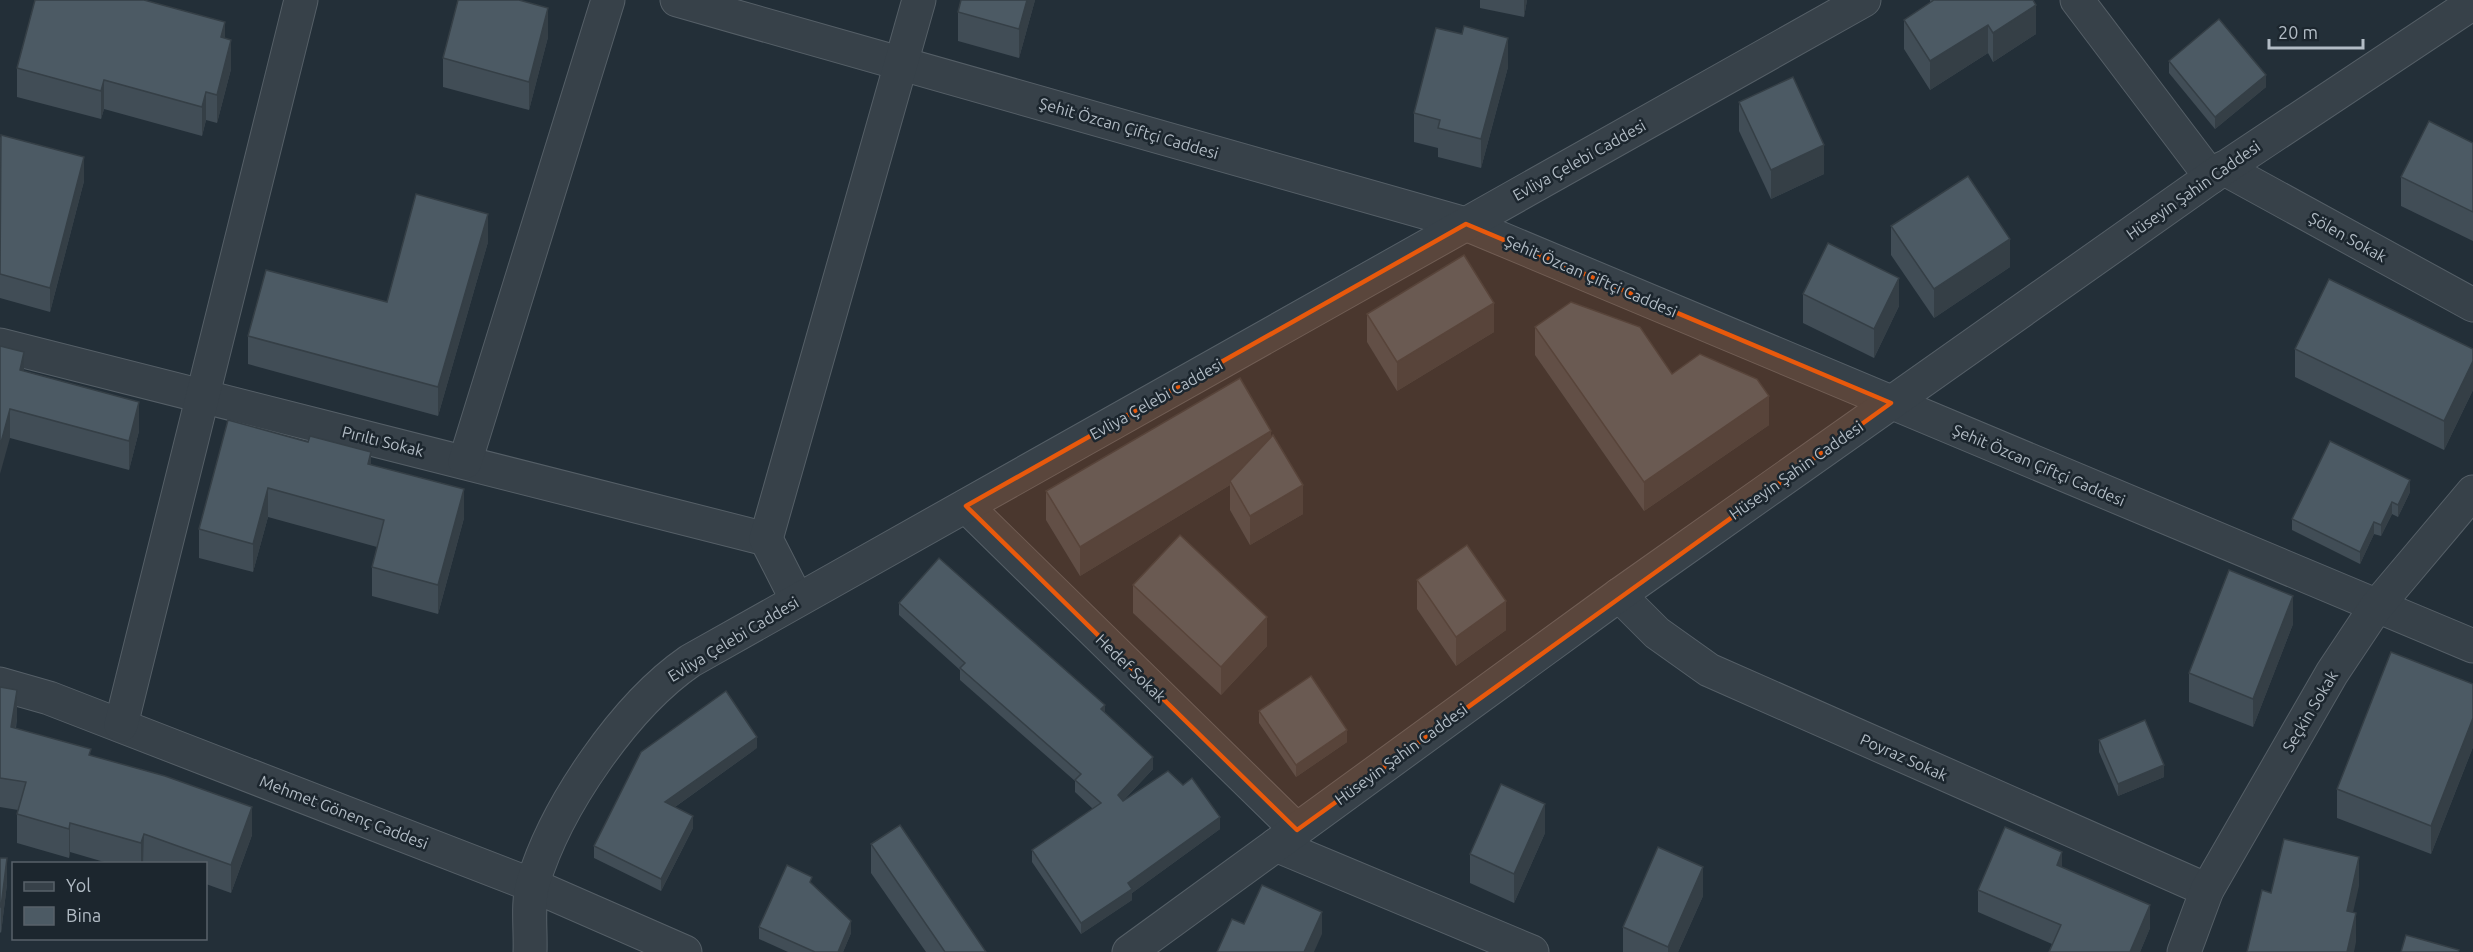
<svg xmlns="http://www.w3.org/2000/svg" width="2473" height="952" font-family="Ubuntu,sans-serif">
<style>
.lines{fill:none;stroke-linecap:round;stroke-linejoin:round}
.minor-casing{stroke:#555f67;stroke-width:35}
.minor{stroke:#374149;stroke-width:33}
.wall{fill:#414d56}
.shaded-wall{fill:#353f46}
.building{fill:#4c5a64;stroke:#353f46;stroke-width:1.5}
.marked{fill:#e8590c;fill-opacity:0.2;stroke:#e8590c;stroke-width:4.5;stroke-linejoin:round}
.labels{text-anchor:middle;stroke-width:5;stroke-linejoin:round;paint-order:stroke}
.street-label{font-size:16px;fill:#b2bcc5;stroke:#1c262e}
</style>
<rect width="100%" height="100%" fill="#232f38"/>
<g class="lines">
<defs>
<g id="minor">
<polyline points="677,0 1466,224 2473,646"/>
<polyline points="2077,0 2211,177"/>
<polyline points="2223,168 2473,305"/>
<polyline points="0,345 766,539"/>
<polyline points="465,462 608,0"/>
<polyline points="966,506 1297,830"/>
<polyline points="1619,595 1657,633 1709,670 2207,890"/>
<polyline points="797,600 766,539 919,0"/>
<polyline points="0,684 49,698 532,885 685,952"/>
<polyline points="121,725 301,0"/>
<polyline points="1276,845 1532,952"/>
<path d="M530,952C531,931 527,903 533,883C556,806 625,706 690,661L1864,0"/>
<polyline points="1129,952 1619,595 2211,177 2473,3"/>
<polyline points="2184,952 2207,890 2332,673 2376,607 2473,492"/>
</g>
</defs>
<use href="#minor" class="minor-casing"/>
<use href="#minor" class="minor"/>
</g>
<g class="wall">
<polygon points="961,0 1035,0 1019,58 958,41 958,12"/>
<polygon points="1480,0 1527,0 1524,17 1480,8"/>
<polygon points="1930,0 2033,0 2036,34 1993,62 1988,53 1930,90 1904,49 1904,20 1930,4"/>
<polygon points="548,37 529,110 443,87 443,58"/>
<polygon points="225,38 231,69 217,123 206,120 202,136 104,109 101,119 17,97 17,68"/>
<polygon points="2169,61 2266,87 2215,129 2169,73"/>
<polygon points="1508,67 1481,168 1438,157 1438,148 1414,142 1414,113"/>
<polygon points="1739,102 1824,174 1771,199 1739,131"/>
<polygon points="0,137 84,181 50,312 0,298"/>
<polygon points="2473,143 2473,241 2401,206 2401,177"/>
<polygon points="1891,226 2010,267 1934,318 1891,255"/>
<polygon points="488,242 438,416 248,364 248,336 387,302"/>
<polygon points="1803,294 1899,306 1874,358 1803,323"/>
<polygon points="1367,314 1494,332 1397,391 1367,342"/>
<polygon points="1535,327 1672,374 1769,425 1644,511 1535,355"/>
<polygon points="0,346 24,371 139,431 129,470 10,438"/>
<polygon points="2295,349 2473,349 2473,390 2444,450 2295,377"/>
<polygon points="228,420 371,464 464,518 438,614 372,596 372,567 377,547 268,517 253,572 199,558 199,529"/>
<polygon points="1271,437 1303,514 1250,545 1230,510 1230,485 1080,576 1046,520 1046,491"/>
<polygon points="2410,492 2398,517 2392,514 2381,536 2374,534 2360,564 2292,530 2292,519"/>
<polygon points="1417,580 1506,630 1456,666 1417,609"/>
<polygon points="1133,585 1267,646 1221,695 1133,613"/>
<polygon points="899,603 1105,713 1153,769 1123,801 1220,829 1132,893 1132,900 1081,934 1032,862 1032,850 1093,809 1075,792 1075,781 960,680 960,670 899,615"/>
<polygon points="2293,624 2253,727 2189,702 2189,673"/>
<polygon points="2473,684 2473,747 2431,854 2337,818 2337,789"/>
<polygon points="0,687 17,718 16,728 91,755 252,835 231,893 206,884 206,864 111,864 70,852 69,858 17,843 17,814 18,810 0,807"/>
<polygon points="1259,711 1347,742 1296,777 1259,723"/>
<polygon points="2099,740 2164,777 2118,796 2099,752"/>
<polygon points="757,748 675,807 693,828 661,891 594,858 594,846"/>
<polygon points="1545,833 1514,903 1470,883 1470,854"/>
<polygon points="871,844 986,952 926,952 871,873"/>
<polygon points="0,858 7,884 1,933 0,932"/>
<polygon points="2062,868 2150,928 2140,952 2049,952 2052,944 1978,912 1978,890"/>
<polygon points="812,885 851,933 843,952 788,952 759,939 759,927"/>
<polygon points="1703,896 1678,952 1623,952 1623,927"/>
</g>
<g class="shaded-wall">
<polygon points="1027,0 1035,0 1019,58 1019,29"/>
<polygon points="1524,0 1527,0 1524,17"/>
<polygon points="2036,5 2036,34 1993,62 1993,33"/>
<polygon points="548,8 548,37 529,110 529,82"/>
<polygon points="225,22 225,51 221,37"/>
<polygon points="1988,25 1988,53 1930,90 1930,61"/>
<polygon points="1508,38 1508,67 1481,168 1481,139"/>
<polygon points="231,40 231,69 217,123 217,95"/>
<polygon points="2266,75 2266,87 2215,129 2215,117"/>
<polygon points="104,80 104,109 101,119 101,91"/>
<polygon points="206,92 206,120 202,136 202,107"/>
<polygon points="1824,145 1824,174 1771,199 1771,170"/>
<polygon points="84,157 84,181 50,312 50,288"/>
<polygon points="488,214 488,242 438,416 438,387"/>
<polygon points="2010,239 2010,267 1934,318 1934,289"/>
<polygon points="1899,278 1899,306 1874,358 1874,329"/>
<polygon points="1494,303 1494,332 1397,391 1397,362"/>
<polygon points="24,352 24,381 20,370"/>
<polygon points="2473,361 2473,390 2444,450 2444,421"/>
<polygon points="1769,396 1769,425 1644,511 1644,482"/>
<polygon points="139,402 139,431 129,470 129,441"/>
<polygon points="10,409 10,438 0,474 0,446"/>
<polygon points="1271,431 1271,460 1230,481 1230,485 1080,576 1080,547"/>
<polygon points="371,452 371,481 368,464"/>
<polygon points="2410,480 2410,492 2398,517 2398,505"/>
<polygon points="1303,485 1303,514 1250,545 1250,516"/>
<polygon points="268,488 268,517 253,572 253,544"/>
<polygon points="464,489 464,518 438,614 438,585"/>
<polygon points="2392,502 2392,514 2381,536 2381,525"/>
<polygon points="2374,522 2374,534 2360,564 2360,552"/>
<polygon points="2293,596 2293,624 2253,727 2253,699"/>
<polygon points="1506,601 1506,630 1456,666 1456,637"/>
<polygon points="1267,617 1267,646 1221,695 1221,667"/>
<polygon points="17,690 17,718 11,756 11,727"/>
<polygon points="1105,705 1105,717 1101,709"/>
<polygon points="2473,718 2473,747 2431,854 2431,826"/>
<polygon points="1347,730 1347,742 1296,777 1296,765"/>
<polygon points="757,737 757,748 665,814 665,802"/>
<polygon points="1153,757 1153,769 1118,806 1118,795"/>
<polygon points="2164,765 2164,777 2118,796 2118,784"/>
<polygon points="1545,804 1545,833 1514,903 1514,874"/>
<polygon points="252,807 252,835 231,893 231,865"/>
<polygon points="693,816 693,828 661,891 661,879"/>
<polygon points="1220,817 1220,829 1132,893 1132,900 1081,934 1081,923 1128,883"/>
<polygon points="70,823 70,852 69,858 69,829"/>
<polygon points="144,834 143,864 141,864 141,843"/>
<polygon points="2062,852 2062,874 2057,865"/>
<polygon points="2359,857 2359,886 2347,939 2347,911"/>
<polygon points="7,858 7,884 1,933 1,907"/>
<polygon points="1703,867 1703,896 1678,952 1668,952 1668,947"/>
<polygon points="2150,905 2150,928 2140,952 2130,952"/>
<polygon points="1322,912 1322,934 1314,952 1304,952"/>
<polygon points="2356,913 2356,942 2354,952 2347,952"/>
<polygon points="851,921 851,933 843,952 838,952"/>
</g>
<g class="building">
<polygon points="35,0 144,0 225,22 221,37 231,40 217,95 206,92 202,107 104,80 101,91 17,68"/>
<polygon points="458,0 519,0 548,8 529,82 443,58"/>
<polygon points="961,0 1027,0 1019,29 958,12"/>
<polygon points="1934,0 2033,0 2036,5 1993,33 1988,25 1930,61 1904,20"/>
<polygon points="2219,19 2266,75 2215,117 2169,61"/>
<polygon points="1464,26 1508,38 1481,139 1438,128 1440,120 1414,113 1436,28 1462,34"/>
<polygon points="1793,77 1824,145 1771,170 1739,102"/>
<polygon points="2429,121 2473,143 2473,212 2401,177"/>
<polygon points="1,135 84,157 50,288 0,274"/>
<polygon points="1968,176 2010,239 1934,289 1891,226"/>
<polygon points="416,194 488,214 438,387 248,336 266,270 387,302"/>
<polygon points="1828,243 1899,278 1874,329 1803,294"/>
<polygon points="1464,255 1494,303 1397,362 1367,314"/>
<polygon points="2329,279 2473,349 2473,361 2444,421 2295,349"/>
<polygon points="1571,302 1640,327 1672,374 1700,354 1757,379 1769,396 1644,482 1535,327"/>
<polygon points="0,346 24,352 20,370 139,402 129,441 10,409 0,446"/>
<polygon points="1240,378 1271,431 1080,547 1046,491"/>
<polygon points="228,420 308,442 310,436 371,452 368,464 464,489 438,585 372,567 384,520 268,488 253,544 199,529"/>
<polygon points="1273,435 1303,485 1250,516 1230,481"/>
<polygon points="2330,441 2410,480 2398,505 2392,502 2381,525 2374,522 2360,552 2292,519"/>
<polygon points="1180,535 1267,617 1221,667 1133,585"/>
<polygon points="1467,545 1506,601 1456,637 1417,580"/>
<polygon points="939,558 1105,705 1101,709 1153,757 1118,795 1123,801 1168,771 1183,785 1192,778 1220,817 1128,883 1132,889 1081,923 1032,850 1101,803 1075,780 1081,774 960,668 965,663 899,603"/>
<polygon points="2229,570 2293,596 2253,699 2189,673"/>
<polygon points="2391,652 2473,684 2473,718 2431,826 2337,789"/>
<polygon points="1311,676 1347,730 1296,765 1259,711"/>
<polygon points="0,687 17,690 11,727 91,749 89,755 165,776 252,807 231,865 144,834 141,843 70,823 69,829 17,814 26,782 0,778"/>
<polygon points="726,691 757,737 665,802 693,816 661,879 594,846 641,752"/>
<polygon points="2145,720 2164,765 2118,784 2099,740"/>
<polygon points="1501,784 1545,804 1514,874 1470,854"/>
<polygon points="900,825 986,952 945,952 871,844"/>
<polygon points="2005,827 2062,852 2057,865 2150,905 2130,952 2049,952 2061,925 1978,890"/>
<polygon points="2284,839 2359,857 2347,911 2356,913 2347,952 2247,952 2262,890 2271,893"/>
<polygon points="1658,847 1703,867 1668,947 1623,927"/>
<polygon points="0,858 7,858 1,907 0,907"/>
<polygon points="787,865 812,877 810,882 851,921 838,952 815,952 759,927"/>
<polygon points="1262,885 1322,912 1304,952 1217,952 1232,919 1244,924"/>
<polygon points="2406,935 2459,950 2458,952 2401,952"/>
</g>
<path class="marked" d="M1466,224L1891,403L1297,830L966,506Z"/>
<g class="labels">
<g class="street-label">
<text transform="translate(1129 128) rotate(16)" y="6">Şehit Özcan Çiftçi Caddesi</text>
<text transform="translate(1579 160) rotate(-29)" y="6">Evliya Çelebi Caddesi</text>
<text transform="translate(2193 190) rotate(-35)" y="6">Hüseyin Şahin Caddesi</text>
<text transform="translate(2348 237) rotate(29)" y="6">Şölen Sokak</text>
<text transform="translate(1591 276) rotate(23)" y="6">Şehit Özcan Çiftçi Caddesi</text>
<text transform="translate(1156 399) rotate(-29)" y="6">Evliya Çelebi Caddesi</text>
<text transform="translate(383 441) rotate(14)" y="6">Pırıltı Sokak</text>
<text transform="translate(2039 465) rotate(23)" y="6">Şehit Özcan Çiftçi Caddesi</text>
<text transform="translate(1796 470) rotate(-35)" y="6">Hüseyin Şahin Caddesi</text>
<text transform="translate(733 639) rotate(-31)" y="6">Evliya Çelebi Caddesi</text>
<text transform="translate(1131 668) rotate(44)" y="6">Hedef Sokak</text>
<text transform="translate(2310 711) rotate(-59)" y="6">Seçkin Sokak</text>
<text transform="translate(1401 754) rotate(-36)" y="6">Hüseyin Şahin Caddesi</text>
<text transform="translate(1904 757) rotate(24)" y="6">Poyraz Sokak</text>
<text transform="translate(344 812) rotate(21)" y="6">Mehmet Gönenç Caddesi</text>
</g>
</g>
<rect x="12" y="862" width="195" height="78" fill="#1c262e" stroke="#58626a" stroke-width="1.5"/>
<rect x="24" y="882" width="30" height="9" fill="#374149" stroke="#58626a" stroke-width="1.5"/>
<text x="66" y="892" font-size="18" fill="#b2bcc5">Yol</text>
<rect x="24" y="907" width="30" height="18" fill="#4c5a64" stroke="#58626a" stroke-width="1.5"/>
<text x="66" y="922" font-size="18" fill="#b2bcc5">Bina</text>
<path d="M2269 39v9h94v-9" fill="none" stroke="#b2bcc5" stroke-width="3"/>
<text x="2278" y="39" font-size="18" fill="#b2bcc5" stroke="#1c262e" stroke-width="4.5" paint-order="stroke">20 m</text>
</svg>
